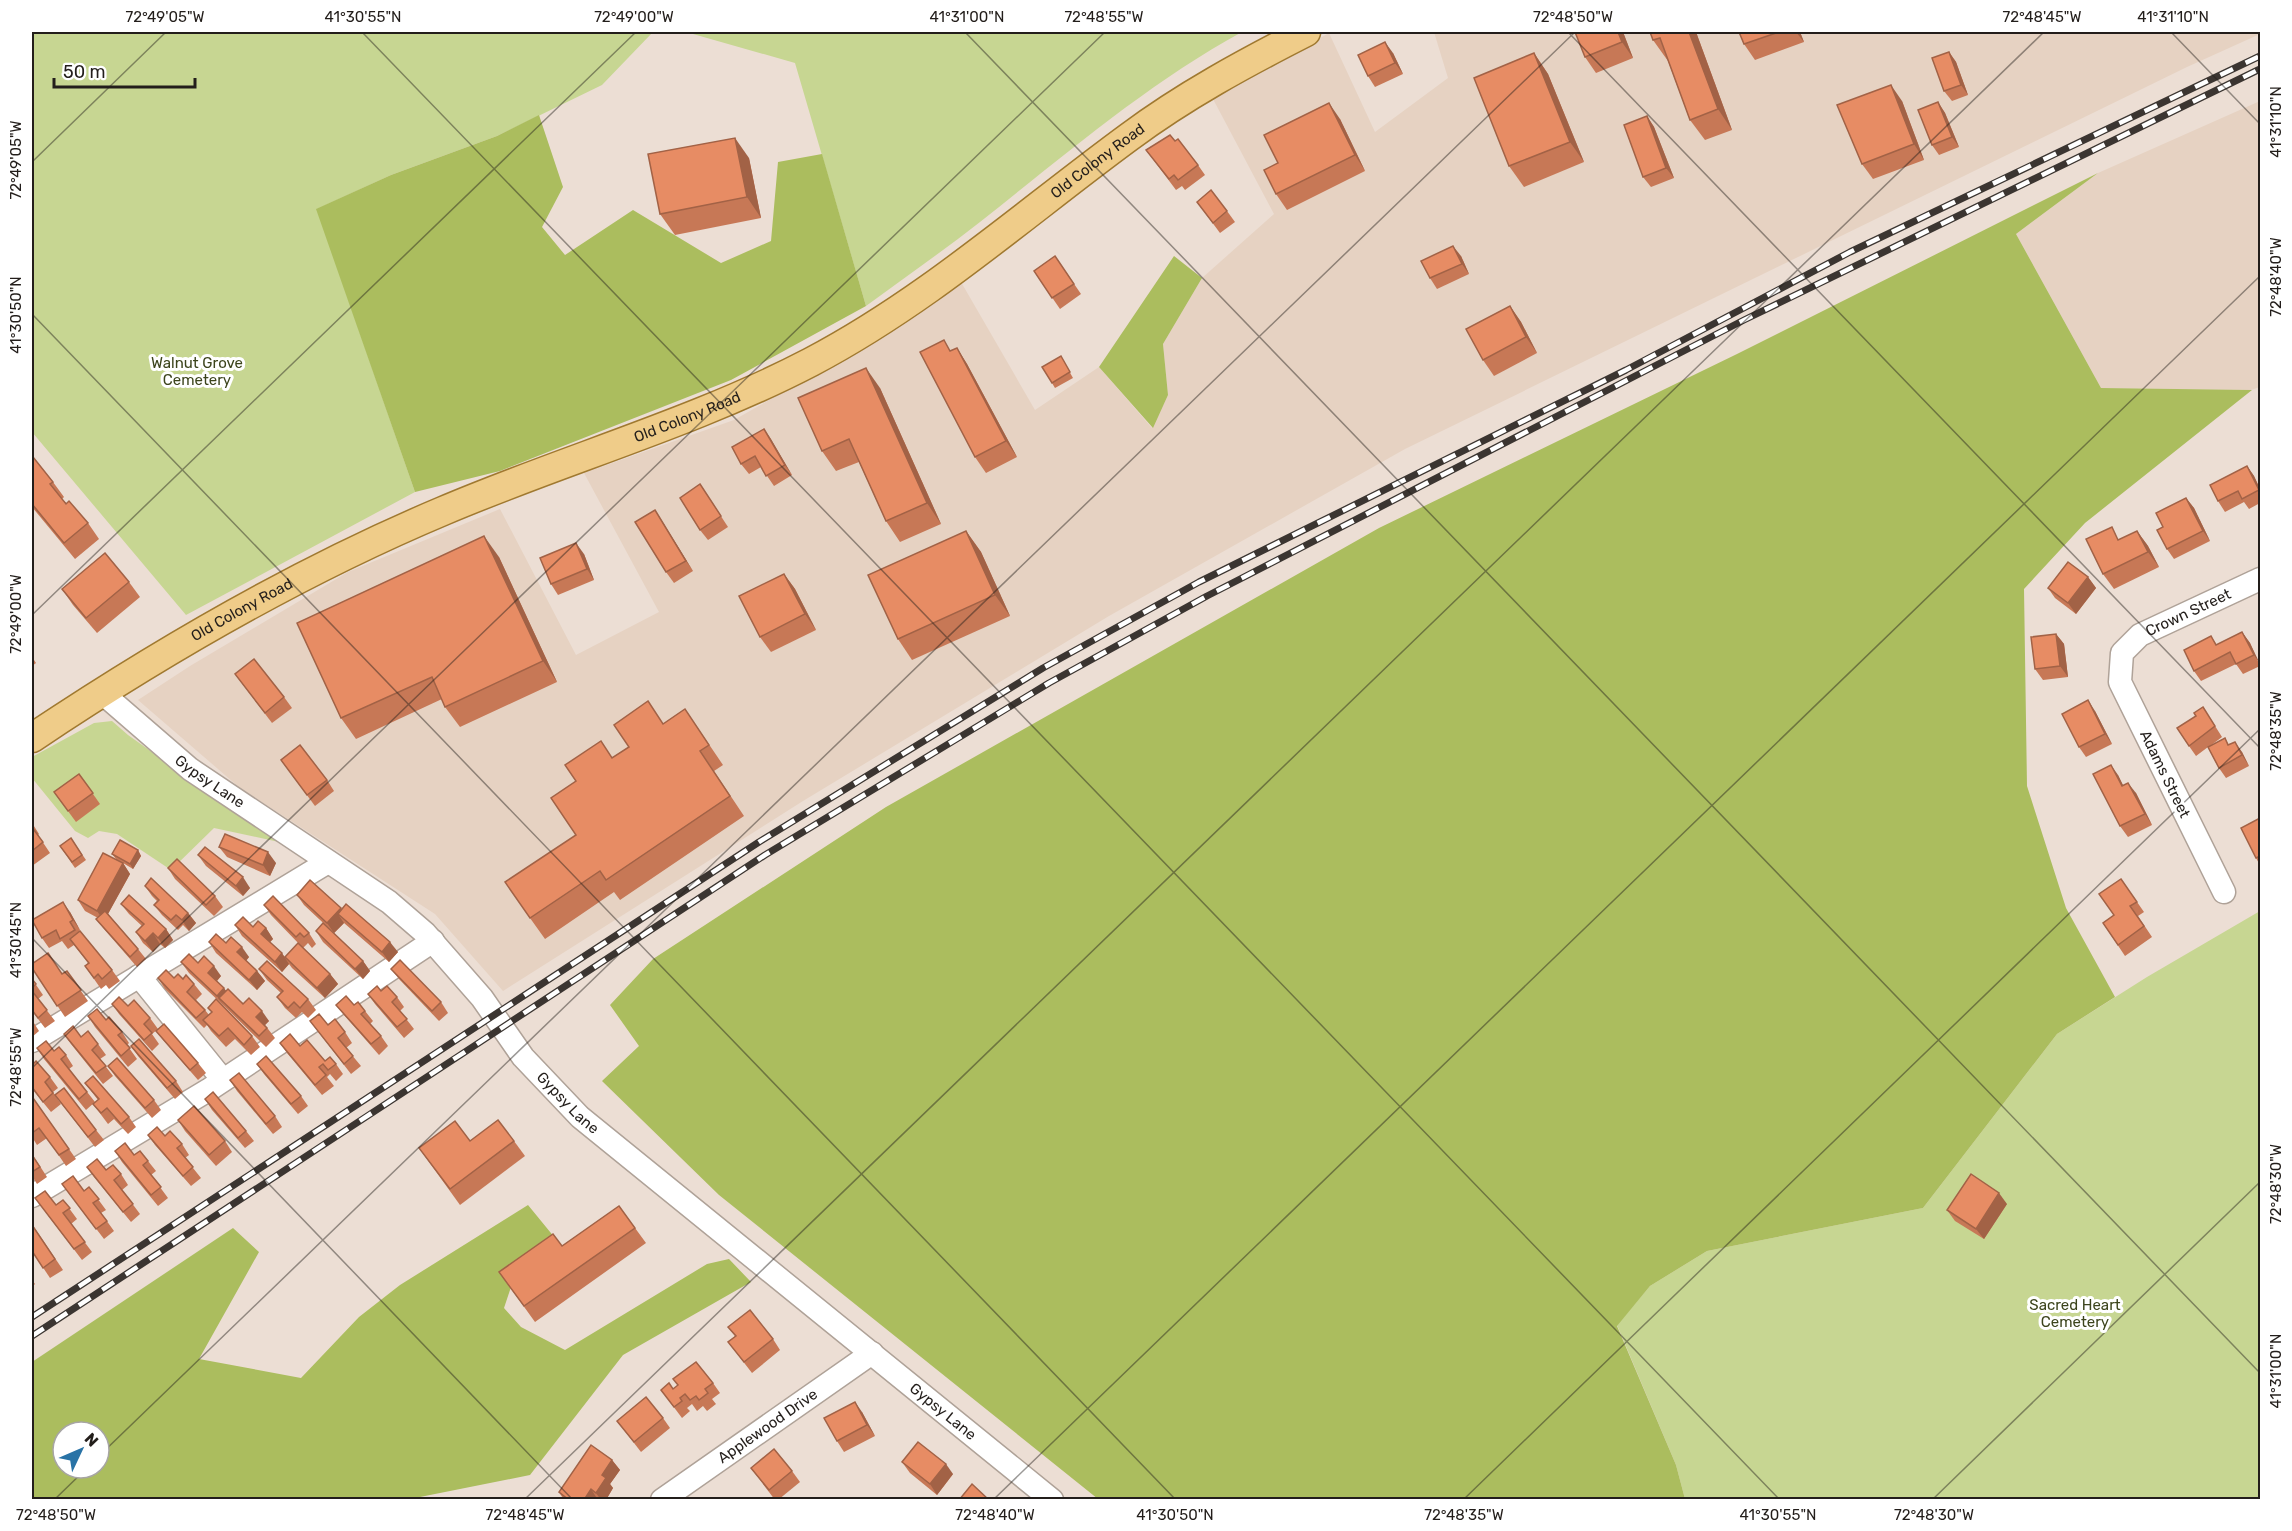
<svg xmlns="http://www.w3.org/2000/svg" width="2292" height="1531" font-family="Rubik,sans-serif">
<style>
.built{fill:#e6d2c2}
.green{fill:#c7d692}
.forest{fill:#abbd5e;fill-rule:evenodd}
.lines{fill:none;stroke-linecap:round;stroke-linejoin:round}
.minor-casing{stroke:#afa298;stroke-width:25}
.major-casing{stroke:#a07930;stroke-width:31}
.minor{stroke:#fff;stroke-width:22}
.major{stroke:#efcc89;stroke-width:28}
.rail-casing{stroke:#3b3531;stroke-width:7}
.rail{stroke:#fff;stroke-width:4.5;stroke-dasharray:14;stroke-linecap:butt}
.wall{fill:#c77856}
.shaded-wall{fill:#a26246}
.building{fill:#e78c64;stroke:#a26246;stroke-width:1.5}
.ticks{fill:none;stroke:#231e1b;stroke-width:1.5;stroke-opacity:0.45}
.labels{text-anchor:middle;stroke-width:6;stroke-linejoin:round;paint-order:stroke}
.street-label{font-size:15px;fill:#231e1b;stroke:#fff}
.park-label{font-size:15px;fill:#3c441c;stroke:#fff}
.neatline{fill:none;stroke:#231e1b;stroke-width:2}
.ticks-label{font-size:15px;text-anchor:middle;fill:#231e1b}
</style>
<rect width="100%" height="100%" fill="#ecded4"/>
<g class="built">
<polygon points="1434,32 2260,32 2260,34 2187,67 1405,449 1109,616 803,801 503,991 435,914 240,788 138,700 190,666 348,572 500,509 576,655 659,612 584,473 734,420 857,350 961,282 1035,410 1099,367 1152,428 1168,395 1163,344 1202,278 1274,214 1213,99 1329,33 1375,132 1448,78"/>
<polygon points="2260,101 2260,387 2251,390 2101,388 2016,234 2098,173"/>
</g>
<g class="green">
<polygon points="32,32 653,32 602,85 497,136 391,175 317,209 415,492 186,615 32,432"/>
<path d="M686,32H1242C1147,84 1065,155 980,222C943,251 904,278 866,306L795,63Z"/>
<polygon points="112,721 128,735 279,842 214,828 171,870 117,834 99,831 88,838 75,831 32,778 32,757 94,723"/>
<polygon points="2260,911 2260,1499 1685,1499 1676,1465 1617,1325 1650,1286 1707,1251 1923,1208 2057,1034 2147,977"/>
</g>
<g class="forest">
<polygon points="539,115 563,187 542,227 565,255 633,210 721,263 771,241 778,162 822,154 866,306 731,380 500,471 415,492 316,209 391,175 497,136"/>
<polygon points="2098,173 2016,234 2101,388 2252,390 2085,523 2024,589 2027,786 2066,908 2115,997 2057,1034 1923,1208 1707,1251 1650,1286 1617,1326 1676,1465 1685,1499 1098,1499 719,1195 602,1081 639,1046 610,1005 653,959 886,807 1379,528 1737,354"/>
<polygon points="1174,256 1202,278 1163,344 1168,395 1153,428 1099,367"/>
<path d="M528,1205L564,1249L511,1287L504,1308L521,1327L565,1350L707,1264L729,1259L751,1282L623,1355L530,1475L405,1500H32V1362L233,1228L259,1252L199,1359L301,1378L359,1317L400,1285ZM63,1432H99V1468H63Z"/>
</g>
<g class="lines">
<defs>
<g id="minor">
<path id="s1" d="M101,692L190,769L389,902L425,933L482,998L523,1057L580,1117L1052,1500"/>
<path id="s2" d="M2224,892L2120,682L2122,653L2140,635L2260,579"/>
<polyline points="139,976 223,1080"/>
<polyline points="32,1041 328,862"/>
<polyline points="32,1196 210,1089 433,941"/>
<path id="s3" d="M662,1500L872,1353"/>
</g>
<g id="major">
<path id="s4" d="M32,738C162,651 298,572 443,511C565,459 694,423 811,362C927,301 1024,214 1129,137C1184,96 1245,63 1306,32"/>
</g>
</defs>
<use href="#minor" class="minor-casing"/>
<use href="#major" class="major-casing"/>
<use href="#minor" class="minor"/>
<use href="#major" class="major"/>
<defs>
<g id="rail">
<polyline points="32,1317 759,842 1043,668 1199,582 1626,370 1850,252 2260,56"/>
<polyline points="32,1336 765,855 1049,683 1207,596 1744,320 2260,69"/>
</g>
</defs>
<use href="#rail" class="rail-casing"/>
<use href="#rail" class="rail"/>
</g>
<g class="wall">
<polygon points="1623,32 1633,58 1596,73 1585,57"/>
<polygon points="1650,32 1696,32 1732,130 1705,140 1690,120 1668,61 1653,40"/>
<polygon points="1739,32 1800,32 1804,42 1755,60 1744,44"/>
<polygon points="1949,52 1956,62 1968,95 1952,101 1944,91"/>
<polygon points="1393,53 1403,74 1375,87 1368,76"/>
<polygon points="1534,53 1548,74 1584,162 1524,187 1509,166"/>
<polygon points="1902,101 1924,160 1873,179 1862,164"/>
<polygon points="1938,102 1945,113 1959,147 1939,155 1932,145"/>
<polygon points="1647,116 1654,127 1674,178 1651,187 1643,177"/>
<polygon points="1340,119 1365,171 1287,210 1276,194 1278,163"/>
<polygon points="1175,141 1198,165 1205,175 1185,190 1182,186 1176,190 1146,150"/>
<polygon points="749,158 761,218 675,235 660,214"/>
<polygon points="1197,202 1227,211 1235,222 1220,233"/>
<polygon points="1055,256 1081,294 1060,309 1034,271"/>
<polygon points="1461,256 1469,274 1437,289 1430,278"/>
<polygon points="1510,306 1521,322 1537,353 1494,376 1483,360"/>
<polygon points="957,348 967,364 1017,457 986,473 975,457 952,351"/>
<polygon points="1064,362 1073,378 1055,388 1052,383"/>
<polygon points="880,388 941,524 900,542 886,521 859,462 836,471 822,451"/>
<polygon points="764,429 792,475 774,486 761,467 749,474 741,464"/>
<polygon points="32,458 53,482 64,497 62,499 88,523 99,539 75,559 32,507"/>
<polygon points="2247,466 2254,476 2260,489 2260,503 2249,509 2244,502 2225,512 2218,501"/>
<polygon points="700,484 728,527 708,540 700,530"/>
<polygon points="2186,498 2194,508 2210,541 2174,559 2167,549 2163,527"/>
<polygon points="655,510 693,571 674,583 666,572"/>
<polygon points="966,531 981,552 1010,616 912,660 898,639"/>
<polygon points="2137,531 2148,546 2159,567 2114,589 2103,574"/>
<polygon points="584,554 594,580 558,595 551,584"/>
<polygon points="499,557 557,682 460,727 445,707 442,699 356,739 341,718"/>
<polygon points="784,574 795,589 816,630 771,652 760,637"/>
<polygon points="2088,577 2096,588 2076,614 2055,598 2048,588"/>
<polygon points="129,582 140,597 97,633 73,605 62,589"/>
<polygon points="2242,632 2250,643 2260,666 2243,674 2236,664 2201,681 2194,671 2211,636 2217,645"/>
<polygon points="2056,634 2064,644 2068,677 2043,680 2035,669"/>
<polygon points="32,657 36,663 32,666"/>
<polygon points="235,674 284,697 292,708 272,723"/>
<polygon points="685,709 723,765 714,771 744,816 620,900 614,892 545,939 530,918 576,835 612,758"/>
<polygon points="2095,711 2112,744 2086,757 2079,747"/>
<polygon points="2210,718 2222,737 2210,746 2225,738 2229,745 2242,752 2249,766 2226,778 2219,768 2208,747 2196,756 2189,746"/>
<polygon points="281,760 327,780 334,791 315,806"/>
<polygon points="79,774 100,804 76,822 54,792"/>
<polygon points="2118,775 2123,786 2136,793 2152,825 2128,837 2120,826"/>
<polygon points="2260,818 2260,865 2256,858"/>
<polygon points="32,823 39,834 38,835 50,853 32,866"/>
<polygon points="71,838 86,860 75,868 60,846"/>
<polygon points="219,847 276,863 270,876 227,857"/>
<polygon points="138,850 141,856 133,869 123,863 130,874 108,914 138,949 146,959 137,967 104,929 96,919 98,918 85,911 78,900 116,859 112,854"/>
<polygon points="198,855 250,888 243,896 206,866"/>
<polygon points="168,868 215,896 223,907 214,916 175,879"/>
<polygon points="2121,879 2144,912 2138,916 2152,937 2125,956 2103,923 2114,915"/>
<polygon points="145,886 188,913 196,923 189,931 183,925 178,930 162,915 154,905 157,901 152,896"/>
<polygon points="297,895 342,910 398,952 389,962 344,923 334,933 304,905"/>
<polygon points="121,904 166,929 173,940 165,948 160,944 153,952 143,943 136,932 142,926 129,914"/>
<polygon points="264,905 309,933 316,944 312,948 308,943 303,948 330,974 338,984 325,998 292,968 289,964 282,972 242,936 235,925 266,928 273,939 270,942 285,957 301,946 271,915"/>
<polygon points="70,912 80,930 78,933 112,970 120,981 109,989 106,985 101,989 85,966 88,963 74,945 68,949 62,941 49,948 42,938"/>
<polygon points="316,931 363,961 370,971 363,979 323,942"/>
<polygon points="209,942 226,943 249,957 246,961 257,971 265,981 257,990 216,953"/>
<polygon points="181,962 198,963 221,976 217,981 226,991 269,1021 265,1025 275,1038 266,1047 224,1006 189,973"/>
<polygon points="32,968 62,974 67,971 88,1001 65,1017"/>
<polygon points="259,969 308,999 316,1010 308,1018 302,1012 296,1018 285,1008 277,997 281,993 267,980"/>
<polygon points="391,969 441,1002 448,1013 439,1021 399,979"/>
<polygon points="158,978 183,979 194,984 202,994 196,1000 205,1010 209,1015 212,1012 208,1008 252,1036 260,1047 251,1055 235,1039 226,1047 211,1031 207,1025 204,1028 165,989"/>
<polygon points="32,979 43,995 38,999 55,1021 45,1028 32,1011"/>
<polygon points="381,991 397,997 404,1007 400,1011 414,1029 404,1038 375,1004 368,994"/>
<polygon points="112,1004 128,1006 150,1018 158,1029 152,1034 159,1044 152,1051 119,1014"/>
<polygon points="336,1005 354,1005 365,1011 373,1021 370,1024 381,1036 388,1046 379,1055 344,1015"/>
<polygon points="88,1016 106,1020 122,1032 129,1043 127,1045 137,1059 128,1067 95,1027"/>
<polygon points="32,1020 39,1031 32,1037"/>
<polygon points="310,1021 328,1025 345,1032 352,1043 346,1048 361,1066 351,1074"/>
<polygon points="156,1031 198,1063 206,1073 198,1080 164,1041"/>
<polygon points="64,1034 81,1037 98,1044 106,1055 100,1059 113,1076 103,1084 71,1044"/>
<polygon points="280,1043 300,1046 325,1061 336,1064 343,1074 336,1081 330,1074 327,1077 334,1086 322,1095 287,1053"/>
<polygon points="131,1046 176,1081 183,1092 175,1099 138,1056"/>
<polygon points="37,1048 54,1051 66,1055 73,1066 69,1069 95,1102 86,1110 44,1059"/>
<polygon points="257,1064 301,1096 308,1106 298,1114 264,1074"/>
<polygon points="32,1065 50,1077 58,1088 53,1092 61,1104 51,1112 32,1089"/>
<polygon points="108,1066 154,1100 161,1110 152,1118 115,1076"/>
<polygon points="230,1080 275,1116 282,1127 273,1134 237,1091"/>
<polygon points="85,1083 129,1117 136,1127 128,1134 114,1119 108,1124 93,1104 98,1100"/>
<polygon points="55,1095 96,1130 104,1140 95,1147"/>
<polygon points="33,1098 76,1159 66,1166 47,1138 37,1145 32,1137 32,1099"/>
<polygon points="205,1099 246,1131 254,1141 245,1148 212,1110"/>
<polygon points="178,1120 225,1141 232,1152 216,1166 185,1131"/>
<polygon points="148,1135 165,1136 182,1144 189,1155 185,1158 201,1178 191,1186 155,1145"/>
<polygon points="470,1141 514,1141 525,1156 460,1205 419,1148"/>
<polygon points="115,1151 134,1155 148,1161 156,1171 151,1175 168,1198 158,1206 122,1162"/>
<polygon points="32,1154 47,1177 37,1184 32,1176"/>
<polygon points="87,1167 121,1174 128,1185 122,1190 140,1214 131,1222 94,1177"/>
<polygon points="62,1184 84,1191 89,1187 106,1210 101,1213 114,1231 104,1239"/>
<polygon points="35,1198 56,1205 63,1200 77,1219 71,1224 92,1252 82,1260"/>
<polygon points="2007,1204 1984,1239 1955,1221 1947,1210"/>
<polygon points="619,1206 646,1243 535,1322 499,1272 562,1246"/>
<polygon points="32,1224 63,1270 50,1278 32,1251"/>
<polygon points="32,1280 35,1284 32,1287"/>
<polygon points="728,1327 773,1339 780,1350 752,1373 728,1342 735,1336"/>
<polygon points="713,1383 720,1393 712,1399 716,1404 707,1411 703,1406 697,1411 692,1404 687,1408 690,1411 682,1418 661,1390"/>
<polygon points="862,1412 875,1436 844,1452 837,1441"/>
<polygon points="663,1418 670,1428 641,1452 617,1421"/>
<polygon points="612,1460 620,1470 610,1484 613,1488 606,1500 564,1500 559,1492"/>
<polygon points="902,1462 953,1474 937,1495 910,1473"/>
<polygon points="751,1468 792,1471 800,1482 778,1500 775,1500"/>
</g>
<g class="shaded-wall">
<polygon points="1618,32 1623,32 1633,58 1622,42"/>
<polygon points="1689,32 1696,32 1732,130 1718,109"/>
<polygon points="1796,32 1800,32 1804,42"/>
<polygon points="1385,42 1393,53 1403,74 1395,63"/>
<polygon points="1949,52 1956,62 1968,95 1961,85"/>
<polygon points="1534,53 1548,74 1584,162 1570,142"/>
<polygon points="1891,85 1902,101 1924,160 1914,144"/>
<polygon points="1938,102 1945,113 1959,147 1952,137"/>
<polygon points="1329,103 1340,119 1365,171 1355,155"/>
<polygon points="1647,116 1654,127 1674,178 1666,168"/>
<polygon points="735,138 749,158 761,218 747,197"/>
<polygon points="1453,246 1461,256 1469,274 1462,264"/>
<polygon points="1510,306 1521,322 1537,353 1526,337"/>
<polygon points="957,348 967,364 1017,457 1006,441"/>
<polygon points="866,368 880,388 941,524 927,503"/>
<polygon points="764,429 771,439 792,475 785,465"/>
<polygon points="2247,466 2254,476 2260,489 2260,492"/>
<polygon points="2186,498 2194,508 2210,541 2203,531"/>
<polygon points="655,510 662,521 693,571 686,561"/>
<polygon points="966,531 981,552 1010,616 995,595"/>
<polygon points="2137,531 2148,546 2159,567 2148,552"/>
<polygon points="484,536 499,557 557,682 543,661"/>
<polygon points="576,543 584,554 594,580 587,569"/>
<polygon points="784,574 795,589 816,630 805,614"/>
<polygon points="2088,577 2096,588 2076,614 2068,603"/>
<polygon points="2242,632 2250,643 2260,664 2254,655"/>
<polygon points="2056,634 2064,644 2068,677 2060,666"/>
<polygon points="2088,700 2095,711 2112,744 2105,734"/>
<polygon points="2235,742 2242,752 2249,766 2242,755"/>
<polygon points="2111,765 2118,775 2129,797 2122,786"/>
<polygon points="2128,783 2136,793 2152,825 2145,814"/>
<polygon points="138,850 141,856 133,869 130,864"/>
<polygon points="268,852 276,863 270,876 263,865"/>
<polygon points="123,863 130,874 104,921 97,911"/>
<polygon points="243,877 250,888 243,896 236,886"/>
<polygon points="63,902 70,912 80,930 73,920"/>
<polygon points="341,908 348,918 338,914 344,923 334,933 327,923"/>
<polygon points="188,913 196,923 189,931 182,920"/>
<polygon points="266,928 273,939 268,944 261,934"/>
<polygon points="166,929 173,940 165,948 158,938"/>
<polygon points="153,933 160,944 153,952 145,941"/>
<polygon points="390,942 398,952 389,962 382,952"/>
<polygon points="242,947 249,957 244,963 237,952"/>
<polygon points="282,953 289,964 282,972 275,962"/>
<polygon points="363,961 370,971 363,979 355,969"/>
<polygon points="214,966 221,976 215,983 208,973"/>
<polygon points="257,971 265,981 257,990 249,980"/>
<polygon points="330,974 338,984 325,998 317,988"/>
<polygon points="224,988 231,998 219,998 224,1006 217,996"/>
<polygon points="262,1011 269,1021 263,1027 256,1017"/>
<polygon points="1999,1193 2007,1204 1984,1239 1976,1229"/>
<polygon points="855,1402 862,1412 875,1436 867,1425"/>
<polygon points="612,1460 620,1470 610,1484 613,1488 606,1500 601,1500 596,1493 602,1475"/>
<polygon points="946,1464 953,1474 937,1495 930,1484"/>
<polygon points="591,1489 598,1500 584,1500"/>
</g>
<g class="building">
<polygon points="1575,32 1618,32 1622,42 1585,57"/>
<polygon points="1650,32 1689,32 1718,109 1690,120 1660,38 1653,40"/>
<polygon points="1739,32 1779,32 1744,44"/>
<polygon points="1385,42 1395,63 1368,76 1358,55"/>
<polygon points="1949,52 1961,85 1944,91 1932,58"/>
<polygon points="1534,53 1570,142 1509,166 1474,78"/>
<polygon points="1891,85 1914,144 1862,164 1837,105"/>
<polygon points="1938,102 1952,137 1932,145 1918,110"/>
<polygon points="1329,103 1355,155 1276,194 1264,170 1278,163 1264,135"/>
<polygon points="1647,116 1666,168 1643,177 1624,125"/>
<polygon points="1170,135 1175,141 1178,139 1198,165 1178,180 1174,175 1169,179 1146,150"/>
<polygon points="735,138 747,197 660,214 648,154"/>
<polygon points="1211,190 1227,211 1213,223 1197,202"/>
<polygon points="1453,246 1462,264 1430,278 1421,261"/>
<polygon points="1055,256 1074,284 1052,298 1034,271"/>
<polygon points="1510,306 1526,337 1483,360 1466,329"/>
<polygon points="944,340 950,351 957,348 1006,441 975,457 920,352"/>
<polygon points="1061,356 1070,372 1052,383 1042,367"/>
<polygon points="866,368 927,503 886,521 849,439 822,451 798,398"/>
<polygon points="764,429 785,465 766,476 755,456 741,464 732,447"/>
<polygon points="33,457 53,482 50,484 66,504 69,501 88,523 64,543 32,504 32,458"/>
<polygon points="2247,466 2259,490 2242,499 2238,491 2218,501 2210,485"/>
<polygon points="700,484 721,516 700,530 680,498"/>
<polygon points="2186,498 2203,531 2167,549 2157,530 2163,527 2156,513"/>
<polygon points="655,510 686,561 666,572 635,522"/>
<polygon points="2112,527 2118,540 2137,531 2148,552 2103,574 2086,539"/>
<polygon points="966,531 995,595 898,639 868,575"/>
<polygon points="484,536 543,661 445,707 432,677 341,718 297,623"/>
<polygon points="576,543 587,569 551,584 540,558"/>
<polygon points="105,553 129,582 86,618 62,589"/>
<polygon points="2068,562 2088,577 2068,603 2048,588"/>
<polygon points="784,574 805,614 760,637 739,596"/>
<polygon points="2242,632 2254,655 2236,664 2230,652 2194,671 2184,650 2211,636 2216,645"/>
<polygon points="2056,634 2060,666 2035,669 2031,637"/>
<polygon points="254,659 284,697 265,713 235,674"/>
<polygon points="2088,700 2105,734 2079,747 2062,714"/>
<polygon points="648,701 663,724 685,709 709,745 700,751 730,796 606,880 600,871 530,918 505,882 576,835 551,798 576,781 565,765 601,741 612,758 629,747 614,725"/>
<polygon points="2203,707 2215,726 2189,746 2177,728 2196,716 2194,713"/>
<polygon points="2225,738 2228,745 2235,742 2242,755 2219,768 2208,747"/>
<polygon points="300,745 327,780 307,795 281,760"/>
<polygon points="2111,765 2122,786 2128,783 2145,814 2120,826 2093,774"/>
<polygon points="79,774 93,793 68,811 54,792"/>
<polygon points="2260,818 2260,856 2256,858 2241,828"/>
<polygon points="34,830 43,842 32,851 32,832"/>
<polygon points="225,834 268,852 263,865 219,847"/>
<polygon points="71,838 82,855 72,862 60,846"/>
<polygon points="120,840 138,850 130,864 112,854"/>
<polygon points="205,847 243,877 236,886 198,855"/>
<polygon points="103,853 123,863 97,911 78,900"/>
<polygon points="177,859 215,896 206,905 168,868"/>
<polygon points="151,878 188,913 182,920 176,915 171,920 154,905 159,900 145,886"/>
<polygon points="2121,879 2137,902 2130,906 2144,926 2118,945 2103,923 2114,915 2099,894"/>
<polygon points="310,880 341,908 327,923 297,895"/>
<polygon points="129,895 166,929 158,938 153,933 145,941 136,932 144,924 121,904"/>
<polygon points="273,896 309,933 304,937 300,933 296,937 264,905"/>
<polygon points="63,902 73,920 70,922 75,930 60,939 56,930 42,938 32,920"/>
<polygon points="346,904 390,942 382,952 338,914"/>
<polygon points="105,911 138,949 130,957 96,919"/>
<polygon points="243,917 253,927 258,921 266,928 261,934 282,953 275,962 235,925"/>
<polygon points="323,923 363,961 355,969 316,931"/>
<polygon points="80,931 112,970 102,979 98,974 94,978 85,966 89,963 70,939"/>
<polygon points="216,934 226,943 231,937 242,947 237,952 257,971 249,980 209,942"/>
<polygon points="298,943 330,974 317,988 285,957"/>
<polygon points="48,953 62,974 67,971 81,990 57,1006 32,968 32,964"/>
<polygon points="189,954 198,963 204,956 214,966 208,973 224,988 217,996 181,962"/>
<polygon points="400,960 441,1002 432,1011 391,969"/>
<polygon points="267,961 308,999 300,1008 294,1002 288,1008 277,997 283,991 259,969"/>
<polygon points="166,970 174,978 178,974 183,979 186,975 194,984 187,992 205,1010 196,1018 158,978"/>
<polygon points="32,979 36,984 32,988"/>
<polygon points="377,986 381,991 387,986 397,997 392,1002 407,1019 397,1027 368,994"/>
<polygon points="228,989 243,1004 249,998 262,1011 256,1017 267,1028 259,1036 219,998"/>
<polygon points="32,991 47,1010 38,1018 32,1010"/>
<polygon points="346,996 354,1005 358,1002 365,1011 361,1014 381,1036 371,1044 336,1005"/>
<polygon points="119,997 128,1006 134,1000 150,1018 144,1024 152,1033 144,1040 112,1004"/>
<polygon points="216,999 252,1036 244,1045 228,1028 219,1036 203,1020 212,1012 208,1008"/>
<polygon points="97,1009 106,1020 109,1017 122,1032 118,1035 130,1048 121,1056 88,1016"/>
<polygon points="319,1014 328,1025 335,1019 345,1032 338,1038 353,1056 344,1064 310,1021"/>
<polygon points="164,1024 198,1063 190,1070 156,1031"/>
<polygon points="73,1026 81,1037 88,1031 98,1044 92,1050 106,1066 96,1073 64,1034"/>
<polygon points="290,1034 300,1046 307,1040 325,1061 330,1057 336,1064 328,1070 323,1064 319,1067 326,1075 315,1085 280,1043"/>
<polygon points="139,1039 176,1081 167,1088 131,1046"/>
<polygon points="46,1041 54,1051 59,1047 66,1055 61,1059 87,1092 79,1099 37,1048"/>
<polygon points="266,1056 301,1096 291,1104 257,1064"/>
<polygon points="117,1058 154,1100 145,1108 108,1066"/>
<polygon points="36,1061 50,1077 45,1082 53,1093 43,1102 32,1087 32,1065"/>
<polygon points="239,1073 275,1116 266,1124 230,1080"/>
<polygon points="93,1076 129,1117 121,1124 107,1108 101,1113 93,1104 99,1099 85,1083"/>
<polygon points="64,1088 96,1130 88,1137 55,1095"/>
<polygon points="213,1092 246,1131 238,1138 205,1099"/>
<polygon points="33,1098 69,1149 59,1155 39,1128 32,1133 32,1099"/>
<polygon points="194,1106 225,1141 209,1155 178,1120"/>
<polygon points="498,1120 514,1141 450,1189 419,1148 455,1121 470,1141"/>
<polygon points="157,1127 165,1136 170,1131 182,1144 177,1148 193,1167 183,1176 148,1135"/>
<polygon points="125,1143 134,1155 140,1151 148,1161 143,1165 161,1187 151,1195 115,1151"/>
<polygon points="32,1155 40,1167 32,1172"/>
<polygon points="97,1159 106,1170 113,1165 121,1174 114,1180 133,1204 123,1212 87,1167"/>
<polygon points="1971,1174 1999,1193 1976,1229 1947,1210"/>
<polygon points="73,1176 84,1191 89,1187 99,1199 93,1203 107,1221 96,1229 62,1184"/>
<polygon points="45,1191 56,1205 63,1200 70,1208 63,1213 85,1242 74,1249 35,1198"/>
<polygon points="619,1206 635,1228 524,1306 499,1272 553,1234 562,1246"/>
<polygon points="32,1225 55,1259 43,1268 32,1251"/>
<polygon points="750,1310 773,1339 744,1362 728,1342 736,1336 728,1327"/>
<polygon points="696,1362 713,1383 705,1389 708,1393 699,1400 696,1396 690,1400 685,1394 680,1398 682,1401 674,1407 661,1390 669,1383 673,1389 678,1385 673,1379"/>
<polygon points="646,1397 663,1418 634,1442 617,1421"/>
<polygon points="855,1402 867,1425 837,1441 824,1418"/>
<polygon points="918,1442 946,1464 930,1484 902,1462"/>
<polygon points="591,1445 612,1460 602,1475 606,1478 596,1493 591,1489 584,1500 569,1500 559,1492"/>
<polygon points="774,1449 792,1471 769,1490 751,1468"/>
<polygon points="972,1484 989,1500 959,1500"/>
</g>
<path class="ticks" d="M362,32L1780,1500M965,32L2260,1373M1568,32L2260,748M2171,32L2260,124M32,162L166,32M32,314L1176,1500M32,615L636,32M32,938L573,1500M32,1068L1105,32M99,1456L1575,32M54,1500L87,1468M524,1500L2044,32M993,1500L2260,276M1463,1500L2260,729M1932,1500L2260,1182"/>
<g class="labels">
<g class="street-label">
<text dy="5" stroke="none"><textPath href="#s4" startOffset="1218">Old Colony Road</textPath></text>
<text dy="5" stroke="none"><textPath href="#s4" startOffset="732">Old Colony Road</textPath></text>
<text dy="5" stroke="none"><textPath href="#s4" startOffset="246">Old Colony Road</textPath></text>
<text dy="5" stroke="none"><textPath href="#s2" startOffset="342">Crown Street</textPath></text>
<text transform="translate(2165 774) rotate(64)" y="5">Adams Street</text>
<text dy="5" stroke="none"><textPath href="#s1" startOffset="141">Gypsy Lane</textPath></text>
<text dy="5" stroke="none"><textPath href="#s1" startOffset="627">Gypsy Lane</textPath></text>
<text dy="5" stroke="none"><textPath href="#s1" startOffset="1113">Gypsy Lane</textPath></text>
<text dy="5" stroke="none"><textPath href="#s3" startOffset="129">Applewood Drive</textPath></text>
</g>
<g class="park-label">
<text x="197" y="368">Walnut Grove<tspan x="197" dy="17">Cemetery</tspan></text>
<text x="2075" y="1310">Sacred Heart<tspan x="2075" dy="17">Cemetery</tspan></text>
</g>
</g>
<rect width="2292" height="1531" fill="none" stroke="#ffffff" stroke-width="66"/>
<g transform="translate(81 1450) rotate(46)"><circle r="28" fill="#ffffff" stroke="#a7a5a4" stroke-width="1.5"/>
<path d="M0-4.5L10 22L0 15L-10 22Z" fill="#2973a6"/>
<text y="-9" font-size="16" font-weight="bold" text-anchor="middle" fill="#231e1b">N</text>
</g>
<path d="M54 78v9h141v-9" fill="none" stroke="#231e1b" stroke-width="3"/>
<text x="63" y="78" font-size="18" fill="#231e1b" stroke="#ffffff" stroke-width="4.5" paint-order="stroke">50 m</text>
<rect x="33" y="33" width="2226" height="1465" class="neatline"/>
<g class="ticks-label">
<text x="165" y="22">72°49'05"W</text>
<text x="363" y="22">41°30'55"N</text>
<text x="634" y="22">72°49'00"W</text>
<text x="967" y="22">41°31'00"N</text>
<text x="1104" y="22">72°48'55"W</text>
<text x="1573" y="22">72°48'50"W</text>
<text x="2042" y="22">72°48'45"W</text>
<text x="2173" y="22">41°31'10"N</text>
<text transform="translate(2276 122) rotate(-90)" y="5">41°31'10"N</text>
<text transform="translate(16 160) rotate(-90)" y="5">72°49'05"W</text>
<text transform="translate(2276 277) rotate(-90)" y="5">72°48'40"W</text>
<text transform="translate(16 315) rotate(-90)" y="5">41°30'50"N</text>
<text transform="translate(16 614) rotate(-90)" y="5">72°49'00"W</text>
<text transform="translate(2276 731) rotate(-90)" y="5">72°48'35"W</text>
<text transform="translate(16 940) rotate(-90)" y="5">41°30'45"N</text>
<text transform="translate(16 1067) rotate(-90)" y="5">72°48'55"W</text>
<text transform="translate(2276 1184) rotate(-90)" y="5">72°48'30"W</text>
<text transform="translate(2276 1371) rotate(-90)" y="5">41°31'00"N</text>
<text x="56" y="1520">72°48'50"W</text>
<text x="525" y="1520">72°48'45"W</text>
<text x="995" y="1520">72°48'40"W</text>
<text x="1175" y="1520">41°30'50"N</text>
<text x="1464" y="1520">72°48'35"W</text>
<text x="1778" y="1520">41°30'55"N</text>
<text x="1934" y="1520">72°48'30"W</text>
</g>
</svg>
